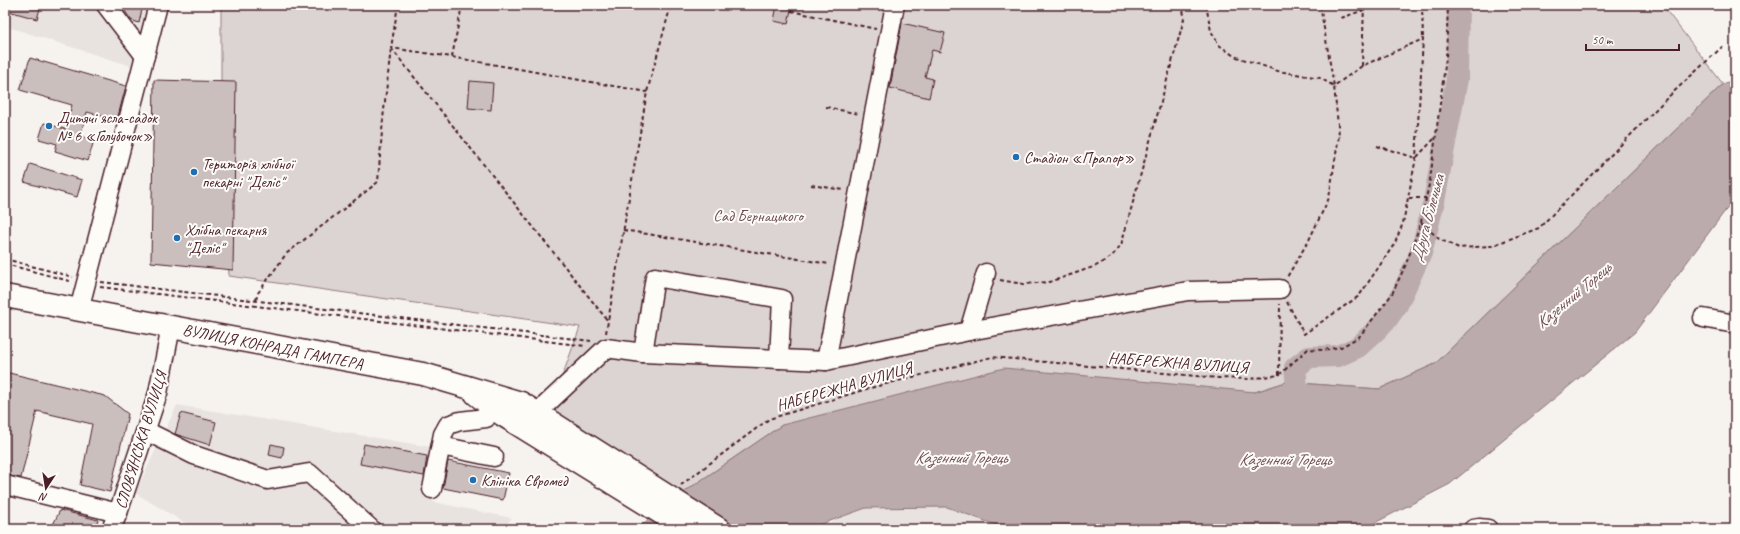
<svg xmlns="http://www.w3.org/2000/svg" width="1740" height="534" font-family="Caveat,sans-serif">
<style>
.built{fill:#e9e3e0}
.green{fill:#dcd4d2;stroke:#937a7e}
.water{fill:#bbabac;stroke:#8e7378}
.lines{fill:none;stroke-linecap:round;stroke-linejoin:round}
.river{stroke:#bbabac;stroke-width:22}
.building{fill:#cbbfbe;stroke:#4a1f2b}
.minor-casing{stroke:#4a1f2b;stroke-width:21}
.major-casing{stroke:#4a1f2b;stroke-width:25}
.path{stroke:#4a1f2b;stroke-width:2;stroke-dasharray:4 3;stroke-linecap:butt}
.minor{stroke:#fdfcf7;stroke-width:18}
.major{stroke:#fdfcf7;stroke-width:22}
.poi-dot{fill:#1f6fb2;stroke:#fdfcf7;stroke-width:1.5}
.labels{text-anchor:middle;stroke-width:4;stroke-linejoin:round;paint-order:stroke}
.poi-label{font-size:16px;fill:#4a1f2b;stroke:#fdfcf7;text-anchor:start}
.park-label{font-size:16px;fill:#6e4c55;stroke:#fdfcf7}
.street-label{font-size:16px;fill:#4a1f2b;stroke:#fdfcf7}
.water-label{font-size:17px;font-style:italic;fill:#725058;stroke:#fdfcf7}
</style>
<rect width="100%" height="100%" fill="#f6f3ef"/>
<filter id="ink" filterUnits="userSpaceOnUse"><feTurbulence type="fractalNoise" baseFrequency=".025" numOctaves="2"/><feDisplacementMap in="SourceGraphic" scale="8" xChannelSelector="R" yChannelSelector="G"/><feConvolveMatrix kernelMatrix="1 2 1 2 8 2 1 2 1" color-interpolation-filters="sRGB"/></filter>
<g filter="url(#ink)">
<g class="built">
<polygon points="5,5 148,5 131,66 5,26"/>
<polygon points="177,405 444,449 433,502 512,518 502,529 195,529 135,493"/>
<polygon points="947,507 1007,529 815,529 866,508"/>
</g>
<polygon class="green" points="221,5 1662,5 1723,84 1435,364 1379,389 1286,382 1255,392 782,425 681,494 550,410 580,327 229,276 221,113"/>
<polygon class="water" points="1735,79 1735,200 1725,211 1635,332 1450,484 1363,529 1007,529 947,507 866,508 808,529 636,529 681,494 782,425 1004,368 1255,392 1286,382 1379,389 1435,364 1723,84"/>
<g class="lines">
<polyline class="river" points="1300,413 1295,368 1309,357 1338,356 1358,347 1385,322 1397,305 1421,253 1434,201 1457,79 1458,5"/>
</g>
<g class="building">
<polygon points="5,5 41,5 37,19 5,10"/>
<polygon points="121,5 143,5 139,23 131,20"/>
<polygon points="777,5 792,5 788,24 774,21"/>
<polygon points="902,23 945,33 940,52 932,50 925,77 933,79 929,98 890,88"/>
<polygon points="30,58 126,86 117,120 87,112 80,136 94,140 88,161 55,151 57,144 39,139 44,123 65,129 72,105 20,90"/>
<polygon points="154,80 236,82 233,270 151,262"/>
<polygon points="470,81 493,83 491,110 468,108"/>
<polygon points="30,164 82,180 77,197 24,182"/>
<polygon points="5,372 105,396 128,414 110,492 80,485 92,424 37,411 21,478 5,475 5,423 8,400 5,399"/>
<polygon points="181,413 216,422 210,445 175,434"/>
<polygon points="271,444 284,447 282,458 269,455"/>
<polygon points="364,444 427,456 424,476 360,464"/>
<polygon points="448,461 509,473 503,500 443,488"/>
<polygon points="60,510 98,520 94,529 51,529"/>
</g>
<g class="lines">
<defs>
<g id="minor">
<polyline points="106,5 145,56"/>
<polyline points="79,310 158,5"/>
<polyline points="1703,318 1735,324"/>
<polyline points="969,331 1188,291 1280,289"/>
<polyline points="643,353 655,277 782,299 779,359"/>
<polyline points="826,361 895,5"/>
<polyline points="529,423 537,413 606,348 643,353 826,361 969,331 986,273"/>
<polyline points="146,431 194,455 268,480 309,473 371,529"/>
<polyline points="441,446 494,457"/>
<polyline points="5,485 118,513"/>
<polyline points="432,489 443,434 448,425 460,421 486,418 491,405"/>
<polyline points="111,529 118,513 158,393 171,327"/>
<polyline points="1473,529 1479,528 1488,529"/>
</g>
<g id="major">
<polyline points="5,296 423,374 521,403 719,529"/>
<polyline points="476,394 503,415 687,529"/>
</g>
</defs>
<use href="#minor" class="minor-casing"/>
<use href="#major" class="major-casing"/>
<g class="path">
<polyline points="398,5 391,48 452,57 647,92"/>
<polyline points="844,5 852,7 853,5"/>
<polyline points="1206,5 1211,31 1219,45 1234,56 1278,71 1320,78 1334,86 1339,135 1329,198 1309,240 1287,277"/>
<polyline points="1422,5 1423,39"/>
<polyline points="791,11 876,29"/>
<polyline points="1341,18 1364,10"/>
<polyline points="391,48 608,321"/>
<polyline points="452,57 462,5"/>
<polyline points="1362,66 1364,5"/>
<polyline points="826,107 859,114"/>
<polyline points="1377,146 1416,158 1435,138"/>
<polyline points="811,185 844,190"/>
<polyline points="1409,198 1426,198"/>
<polyline points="1421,222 1439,239 1459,248 1491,246 1539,228 1665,100 1723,46"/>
<polyline points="623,230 829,264"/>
<polyline points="5,259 73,277"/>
<polyline points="5,264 70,281"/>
<polyline points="1000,280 1023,284 1050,282 1096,266 1112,256 1121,245 1184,19 1183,5"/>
<polyline points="101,282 591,341"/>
<polyline points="100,287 586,346"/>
<polyline points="256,300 258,293 286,254 378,182 383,119 391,48"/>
<polyline points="1287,302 1304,334 1359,296 1395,243 1403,223 1416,158 1423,39 1362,66 1334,86 1320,5"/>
<polyline points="606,333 647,92 671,5"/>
<polyline points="1279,375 1280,304"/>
<polyline points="681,485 769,419 870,388 992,357 1218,378 1249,379 1279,375 1308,349 1323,350 1341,347 1359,337 1392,294 1406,264 1421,222 1430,180 1446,58 1448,5"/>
</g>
<use href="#minor" class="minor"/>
<use href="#major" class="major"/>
</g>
</g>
<g class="poi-dot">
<circle cx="49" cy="126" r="4"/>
<circle cx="1016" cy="157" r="4"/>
<circle cx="194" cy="172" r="4"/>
<circle cx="177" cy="238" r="4"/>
<circle cx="473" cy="480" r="4"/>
</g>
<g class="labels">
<g class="poi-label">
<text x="57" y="123">Дитячі ясла-садок<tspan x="57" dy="18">№ 6 «Голубочок»</tspan></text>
<text x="1024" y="163">Стадіон «Прапор»</text>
<text x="202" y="169">Територія хлібної<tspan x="202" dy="18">пекарні "Деліс"</tspan></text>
<text x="185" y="235">Хлібна пекарня<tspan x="185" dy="18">"Деліс"</tspan></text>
<text x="481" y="486">Клініка Євромед</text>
</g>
<g class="park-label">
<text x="758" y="221">Сад Бернацького</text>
</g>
<g class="street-label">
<text transform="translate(273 346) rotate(11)" y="6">ВУЛИЦЯ КОНРАДА ГАМПЕРА</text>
<text transform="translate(1178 362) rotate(4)" y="6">НАБЕРЕЖНА ВУЛИЦЯ</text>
<text transform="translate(844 386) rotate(-16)" y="6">НАБЕРЕЖНА ВУЛИЦЯ</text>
<text transform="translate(140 440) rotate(-73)" y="6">СЛОВ’ЯНСЬКА ВУЛИЦЯ</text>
</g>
<g class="water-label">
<text transform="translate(1427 218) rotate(-75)" y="6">Друга Біленька</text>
<text transform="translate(1573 295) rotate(-40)" y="6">Казенний Торець</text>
<text x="961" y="463">Казенний Торець</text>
<text x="1285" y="465">Казенний Торець</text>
</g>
</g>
<rect width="1740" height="534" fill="none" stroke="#fdfcf7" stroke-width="20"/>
<rect x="10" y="10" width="1720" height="514" fill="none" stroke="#4a1f2b" stroke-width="1.5" filter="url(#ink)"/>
<g transform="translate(46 488) rotate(192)" stroke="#fdfcf7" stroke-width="3" paint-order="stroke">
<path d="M0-3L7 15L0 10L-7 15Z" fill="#4a1f2b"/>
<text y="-6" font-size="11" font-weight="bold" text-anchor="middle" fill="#4a1f2b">N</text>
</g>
<path d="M1586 44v6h93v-6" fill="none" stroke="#4a1f2b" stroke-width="2"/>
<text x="1592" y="44" font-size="12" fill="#4a1f2b" stroke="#fdfcf7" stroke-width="3" paint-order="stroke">50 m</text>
</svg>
